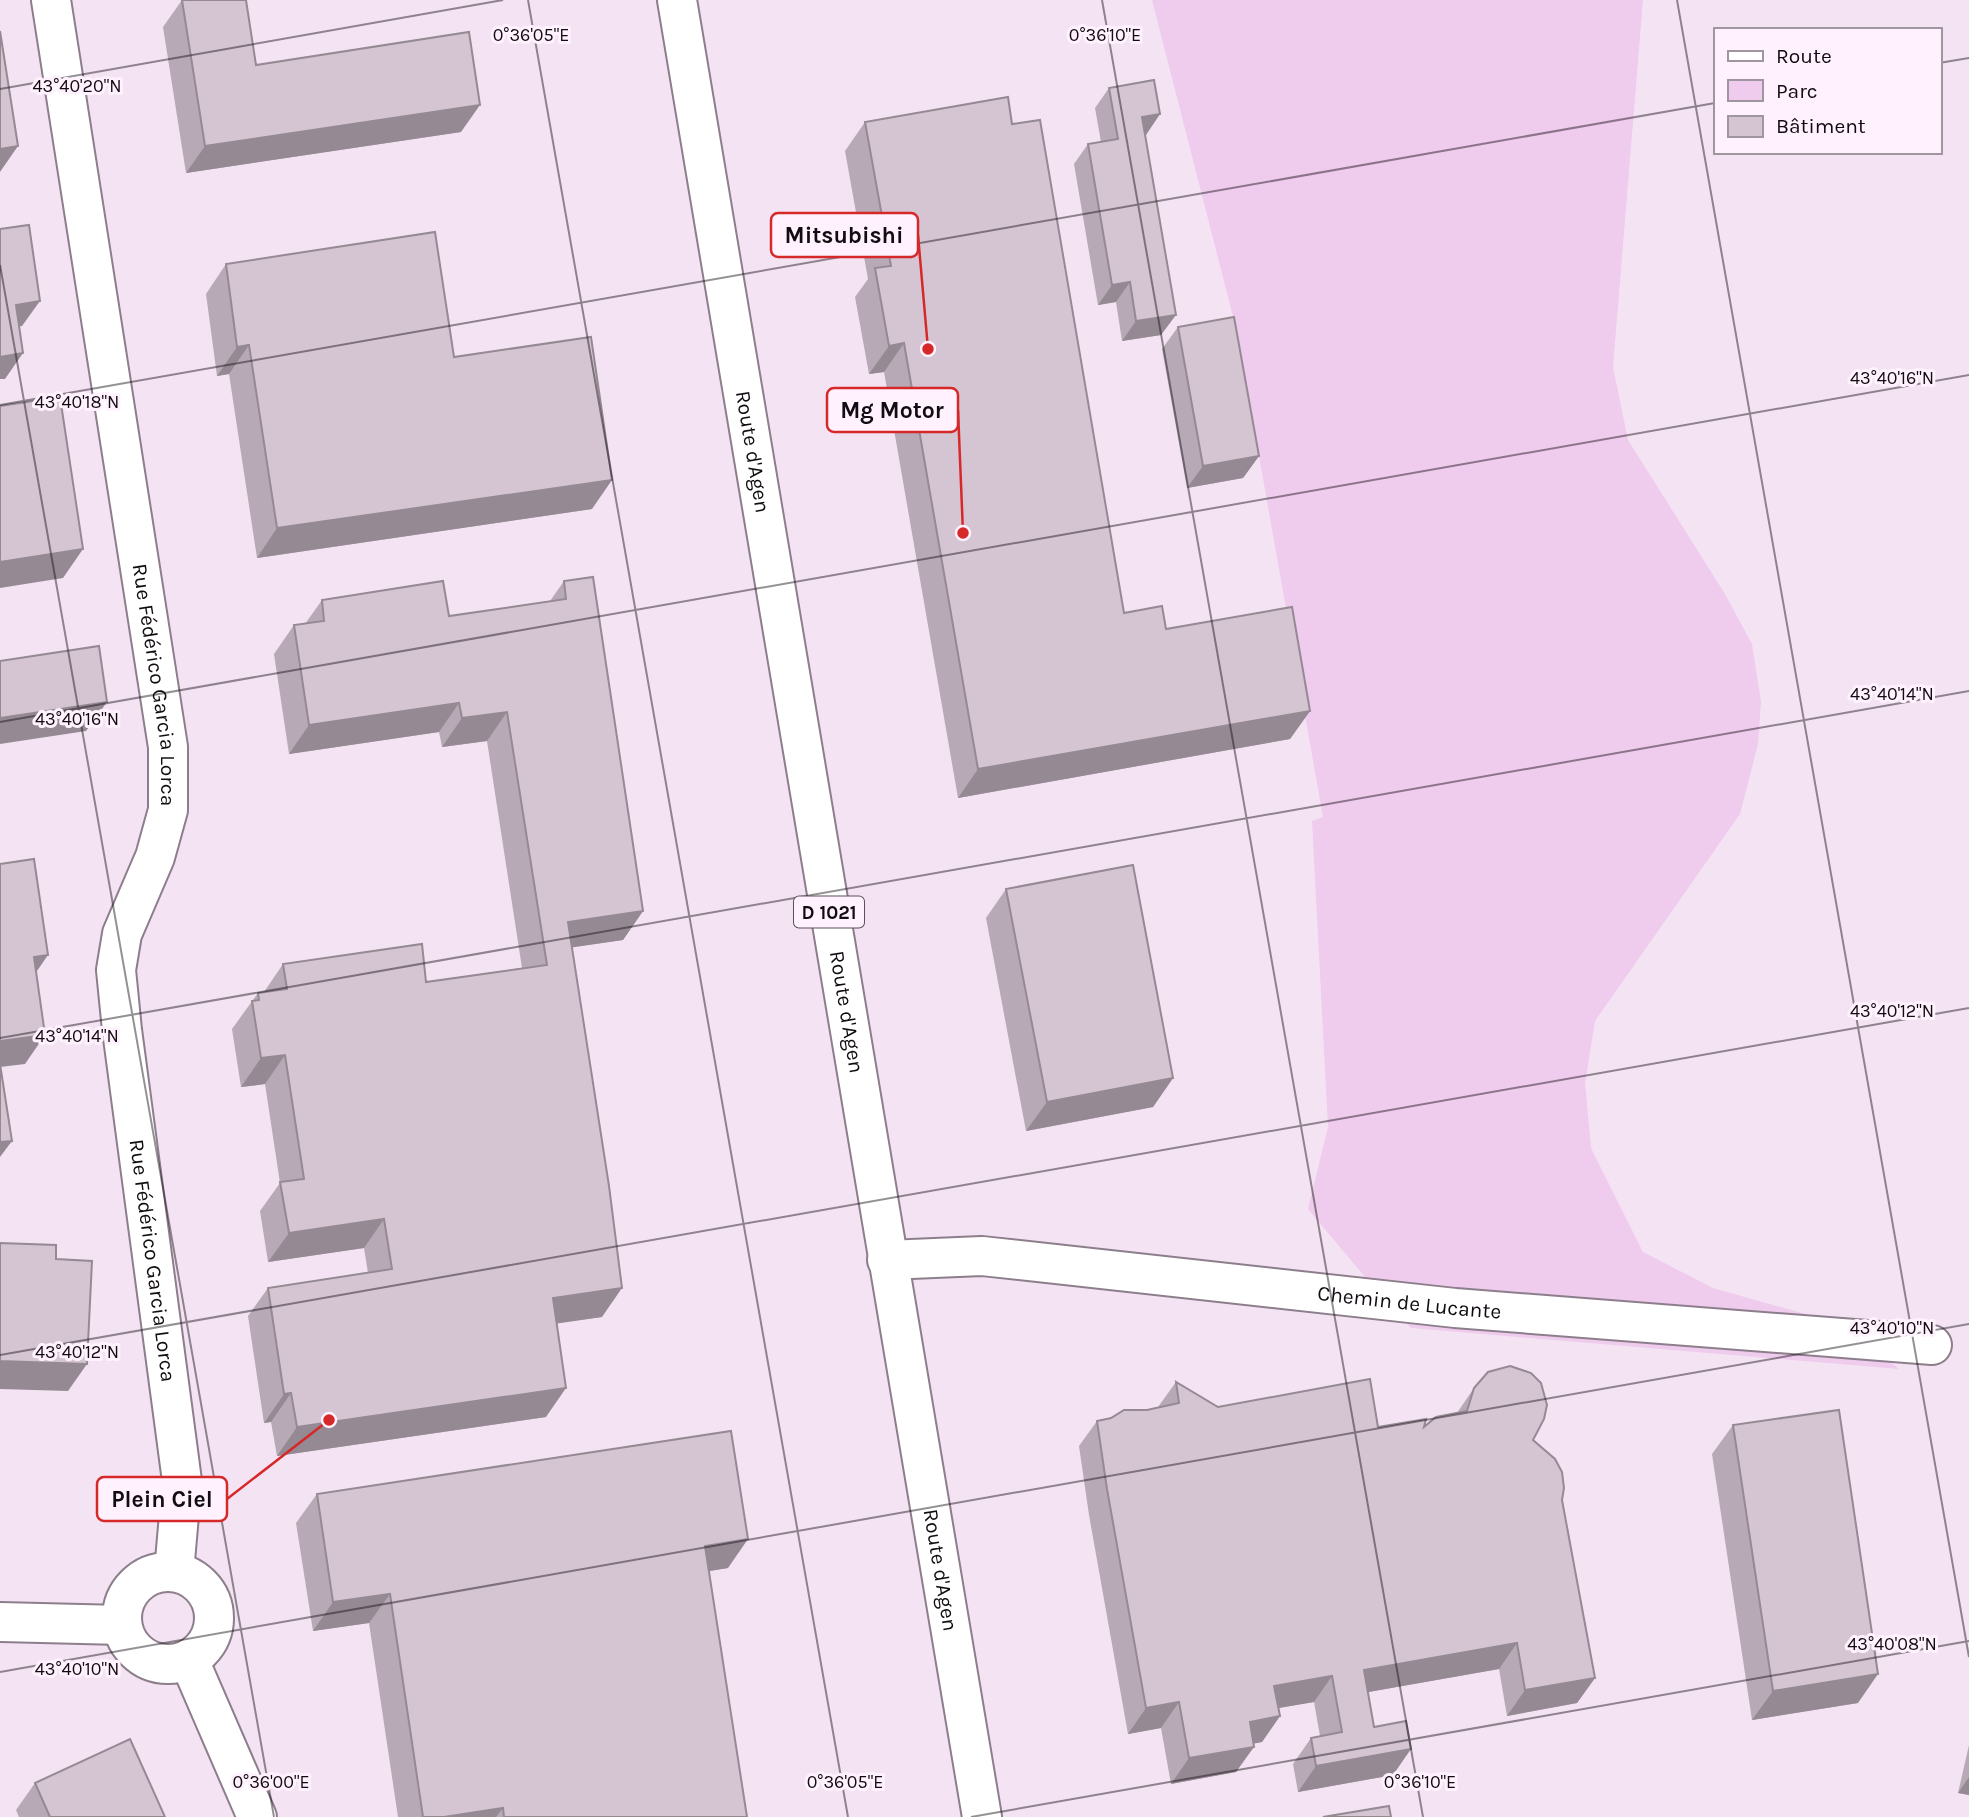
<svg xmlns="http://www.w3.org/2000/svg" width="1969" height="1817" font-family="Karla,sans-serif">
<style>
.green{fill:#efcbed}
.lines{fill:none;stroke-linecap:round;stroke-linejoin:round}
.minor-casing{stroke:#8d7e8c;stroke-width:42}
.major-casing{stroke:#8d7e8c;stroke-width:42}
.minor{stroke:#fff;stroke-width:38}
.major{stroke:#fff;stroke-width:38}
.wall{fill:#b7a9b5}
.shaded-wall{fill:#958a94}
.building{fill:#d5c5d3;stroke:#958a94;stroke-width:2}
.ticks{fill:none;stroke:#110c11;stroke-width:2;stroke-opacity:0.45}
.labels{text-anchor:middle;stroke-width:6;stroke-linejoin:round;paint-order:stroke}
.shield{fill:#fff2fe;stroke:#585158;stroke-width:2}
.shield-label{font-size:19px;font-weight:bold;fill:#110c11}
.street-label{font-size:21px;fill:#110c11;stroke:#fff2fe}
.ticks-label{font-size:18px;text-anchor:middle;fill:#110c11;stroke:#fff2fe;stroke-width:6;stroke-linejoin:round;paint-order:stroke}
.leader{fill:none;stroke:#d62828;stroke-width:2.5}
.callout-dot{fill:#d62828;stroke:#fff2fe;stroke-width:2.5}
.callout{fill:#fff2fe;stroke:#d62828;stroke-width:2.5}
.callout-label{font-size:23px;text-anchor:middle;font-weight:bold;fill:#110c11}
</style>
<rect width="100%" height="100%" fill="#f4e4f3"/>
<polygon class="green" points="1152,0 1643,0 1613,367 1628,440 1725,594 1752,644 1761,702 1758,744 1740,814 1595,1021 1585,1083 1591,1148 1643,1252 1713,1288 1844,1325 1899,1369 1411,1328 1370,1283 1308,1209 1328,1127 1312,821 1323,817 1237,332"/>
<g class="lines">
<defs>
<g id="minor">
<path id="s1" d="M51,0L168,747V810L155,857L122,934L116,970L122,1030L182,1481L174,1572"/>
<path id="s2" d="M887,1260L982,1256L1455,1308L1932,1345"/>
<circle cx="168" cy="1618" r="46"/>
<polyline points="0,1622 122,1625"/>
<polyline points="189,1660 257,1817"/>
</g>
<g id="major">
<path id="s3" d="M677,0L982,1817"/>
</g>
</defs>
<use href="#minor" class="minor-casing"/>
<use href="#major" class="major-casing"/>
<use href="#minor" class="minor"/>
<use href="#major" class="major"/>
</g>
<g class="wall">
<polygon points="182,0 256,65 461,132 186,173 163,27"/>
<polygon points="1109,88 1160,114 1145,135 1161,335 1122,341 1116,302 1098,305 1074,164 1088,144 1101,142 1095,108"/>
<polygon points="865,122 1012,124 1124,613 1166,629 1310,711 1290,739 958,798 884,372 869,374 855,297 868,279 845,151"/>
<polygon points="226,264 454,357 592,509 257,558 229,374 217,376 206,294"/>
<polygon points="1178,327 1259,456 1243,478 1187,488 1162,349"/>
<polygon points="564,581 643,911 623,940 572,947 602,1317 556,1323 546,1417 277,1456 271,1422 264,1423 248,1316 268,1288 368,1273 364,1248 268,1262 260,1211 280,1183 265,1084 241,1087 232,1029 258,993 264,992 283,964 426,982 522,968 487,741 442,747 439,732 289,754 274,654 294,625 305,624 322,600 449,616 550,601"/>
<polygon points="1006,889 1173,1078 1153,1107 1026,1131 986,918"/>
<polygon points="1176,1382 1218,1407 1378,1427 1424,1427 1457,1413 1474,1388 1533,1440 1562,1500 1595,1678 1577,1703 1507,1716 1499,1669 1368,1692 1374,1727 1393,1775 1298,1792 1293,1764 1311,1738 1320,1736 1314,1702 1278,1708 1280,1716 1262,1742 1253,1743 1236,1772 1171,1784 1161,1728 1128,1734 1089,1515 1079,1446 1097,1421 1158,1407"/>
<polygon points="1733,1425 1858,1703 1752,1720 1712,1454"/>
<polygon points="317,1494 728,1568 709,1571 747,1817 398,1817 369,1623 313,1631 296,1523"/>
<polygon points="1969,1745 1969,1795 1958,1793"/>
<polygon points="35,1783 165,1817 19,1817 16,1810"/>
</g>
<g class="shaded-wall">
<polygon points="480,105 461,132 186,173 205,146"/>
<polygon points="1160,114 1146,135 1128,138 1142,117"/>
<polygon points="18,146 0,172 0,149"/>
<polygon points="1130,282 1116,302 1098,305 1112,285"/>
<polygon points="40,301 22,326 0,330 16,305"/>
<polygon points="1176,315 1161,335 1122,341 1136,321"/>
<polygon points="904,343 884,372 869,374 889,346"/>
<polygon points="249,345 229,374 217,376 237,347"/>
<polygon points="23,353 5,379 0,379 0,357"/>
<polygon points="1259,456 1243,478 1187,488 1203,466"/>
<polygon points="612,480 592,509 257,558 277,528"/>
<polygon points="83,549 63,578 0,588 0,562"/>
<polygon points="107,702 86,731 0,744 0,718"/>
<polygon points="459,703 439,732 289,754 309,725"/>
<polygon points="1310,711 1290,739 958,798 978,769"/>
<polygon points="507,712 487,741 442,747 462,718"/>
<polygon points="643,911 623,940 548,951 568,922"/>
<polygon points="48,955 28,984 34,957"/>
<polygon points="45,1035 25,1064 0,1067 0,1041"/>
<polygon points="285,1055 265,1084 241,1087 261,1058"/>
<polygon points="1173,1078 1153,1107 1026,1131 1047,1102"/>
<polygon points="12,1141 0,1157 0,1142"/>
<polygon points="384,1219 364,1248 268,1262 289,1233"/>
<polygon points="622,1288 602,1317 533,1327 553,1298"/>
<polygon points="0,1361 87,1364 68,1391 0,1389"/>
<polygon points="566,1388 546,1417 277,1456 297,1427"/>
<polygon points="291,1393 271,1422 264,1423 284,1394"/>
<polygon points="748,1539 728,1568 685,1575 705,1546"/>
<polygon points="390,1594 369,1623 313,1631 333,1602"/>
<polygon points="1517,1643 1499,1669 1346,1696 1364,1670"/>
<polygon points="1878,1674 1858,1703 1752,1720 1773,1691"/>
<polygon points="1332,1676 1314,1702 1256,1712 1274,1686"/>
<polygon points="1595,1678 1577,1703 1507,1716 1525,1690"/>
<polygon points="1179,1702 1161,1728 1128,1734 1146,1708"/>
<polygon points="1280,1716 1262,1742 1232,1748 1250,1722"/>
<polygon points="1254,1747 1236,1772 1171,1784 1189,1758"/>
<polygon points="1411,1749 1393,1775 1298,1792 1316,1766"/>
<polygon points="1969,1777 1969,1795 1958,1793"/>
<polygon points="503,1808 496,1817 444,1817"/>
</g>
<g class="building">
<polygon points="182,0 246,0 256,65 469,32 480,105 205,146"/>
<polygon points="0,31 18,146 0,149"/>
<polygon points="1154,80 1160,114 1142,117 1176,315 1136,321 1130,282 1112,285 1088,144 1118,139 1109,88"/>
<polygon points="1008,97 1012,124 1040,120 1124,613 1162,606 1166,629 1292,607 1310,711 978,769 904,343 889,346 875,268 891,266 865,122"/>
<polygon points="29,225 40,301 16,305 23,353 0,357 0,229"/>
<polygon points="435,232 454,357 591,337 612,480 277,528 249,345 237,347 226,264"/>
<polygon points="1234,317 1259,456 1203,466 1178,327"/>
<polygon points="60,397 83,549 0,562 0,406"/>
<polygon points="593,577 643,911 568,922 609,1186 622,1288 553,1298 566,1388 297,1427 291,1393 284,1394 268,1288 392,1269 384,1219 289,1233 280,1182 304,1179 285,1055 261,1058 252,1001 259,1000 258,993 287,989 283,964 422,944 426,982 547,965 507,712 462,718 459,703 309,725 294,625 324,621 322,600 443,581 449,616 566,599 564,581"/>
<polygon points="99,646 107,702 0,718 0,661"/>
<polygon points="34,859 48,955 34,957 45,1035 0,1041 0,864"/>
<polygon points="1133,865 1173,1078 1047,1102 1006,889"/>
<polygon points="0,1064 12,1141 0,1142"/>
<polygon points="0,1243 56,1245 56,1259 92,1261 87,1364 0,1361"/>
<polygon points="1510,1366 1531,1373 1541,1383 1547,1405 1544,1419 1533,1440 1555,1459 1562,1472 1564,1488 1562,1500 1595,1678 1525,1690 1517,1643 1364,1670 1374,1727 1406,1721 1411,1749 1316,1766 1311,1738 1342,1732 1332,1676 1274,1686 1280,1716 1250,1722 1254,1747 1189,1758 1179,1702 1146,1708 1107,1489 1097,1421 1111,1418 1124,1410 1147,1410 1179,1403 1176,1382 1218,1407 1370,1379 1378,1427 1426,1419 1424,1427 1436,1417 1467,1411 1474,1388 1488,1372"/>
<polygon points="1839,1410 1878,1674 1773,1691 1733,1425"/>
<polygon points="731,1431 748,1539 705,1546 747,1817 504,1817 503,1808 444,1817 423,1817 390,1594 333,1602 317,1494"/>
<polygon points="130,1739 165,1817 50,1817 35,1783"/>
<polygon points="1389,1806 1391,1817 1323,1817"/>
</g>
<path class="ticks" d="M528,0L848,1817M1102,0L1423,1817M1677,0L1969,1657M1939,63L1969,58M0,89L503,0M0,265L274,1817M0,405L1715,103M0,722L1969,375M0,1038L1969,691M0,1355L1969,1008M0,1672L1969,1324M971,1817L1969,1641"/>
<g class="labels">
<rect class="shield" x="794" y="896.5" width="70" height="31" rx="5"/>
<g class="shield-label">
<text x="829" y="919">D 1021</text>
</g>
<g class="street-label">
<text dy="7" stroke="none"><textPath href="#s3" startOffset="458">Route d'Agen</textPath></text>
<text dy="7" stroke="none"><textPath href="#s1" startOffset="693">Rue Fédérico Garcia Lorca</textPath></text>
<text dy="7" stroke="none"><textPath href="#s3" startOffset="1026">Route d'Agen</textPath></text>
<text dy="7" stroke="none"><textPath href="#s1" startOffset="1281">Rue Fédérico Garcia Lorca</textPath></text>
<text dy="7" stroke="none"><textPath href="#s2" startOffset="525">Chemin de Lucante</textPath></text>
<text dy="7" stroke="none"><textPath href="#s3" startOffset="1592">Route d'Agen</textPath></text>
</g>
</g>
<g class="ticks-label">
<text x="531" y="41">0°36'05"E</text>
<text x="1105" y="41">0°36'10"E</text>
<text x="77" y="92">43°40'20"N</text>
<text x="1892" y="384">43°40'16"N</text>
<text x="77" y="408">43°40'18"N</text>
<text x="1892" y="700">43°40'14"N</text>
<text x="77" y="725">43°40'16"N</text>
<text x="1892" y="1017">43°40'12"N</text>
<text x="77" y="1042">43°40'14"N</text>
<text x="1892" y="1334">43°40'10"N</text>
<text x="77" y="1358">43°40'12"N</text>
<text x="1892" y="1650">43°40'08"N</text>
<text x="77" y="1675">43°40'10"N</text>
<text x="271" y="1788">0°36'00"E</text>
<text x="845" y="1788">0°36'05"E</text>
<text x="1420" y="1788">0°36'10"E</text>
</g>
<path class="leader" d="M928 349L918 235M963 533L958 410M329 1420L227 1499"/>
<g class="callout-dot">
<circle cx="928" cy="349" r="7"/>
<circle cx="963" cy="533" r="7"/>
<circle cx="329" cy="1420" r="7"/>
</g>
<g class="callout">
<rect x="771" y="213" width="147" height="44" rx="7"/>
<rect x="827" y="388" width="131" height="44" rx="7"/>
<rect x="97" y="1477" width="130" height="44" rx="7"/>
</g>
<g class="callout-label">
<text x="844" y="243">Mitsubishi</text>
<text x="892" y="418">Mg Motor</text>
<text x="162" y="1507">Plein Ciel</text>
</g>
<rect x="1714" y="28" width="228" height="126" fill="#fff2fe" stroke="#a0969f" stroke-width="2"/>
<rect x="1728" y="51" width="35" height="10" fill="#ffffff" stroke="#a0969f" stroke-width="2"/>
<text x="1776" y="63" font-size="21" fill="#110c11">Route</text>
<rect x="1728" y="80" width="35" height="21" fill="#efcbed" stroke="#a0969f" stroke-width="2"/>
<text x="1776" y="98" font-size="21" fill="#110c11">Parc</text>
<rect x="1728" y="116" width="35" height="21" fill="#d5c5d3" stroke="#a0969f" stroke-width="2"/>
<text x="1776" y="133" font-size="21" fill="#110c11">Bâtiment</text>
</svg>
